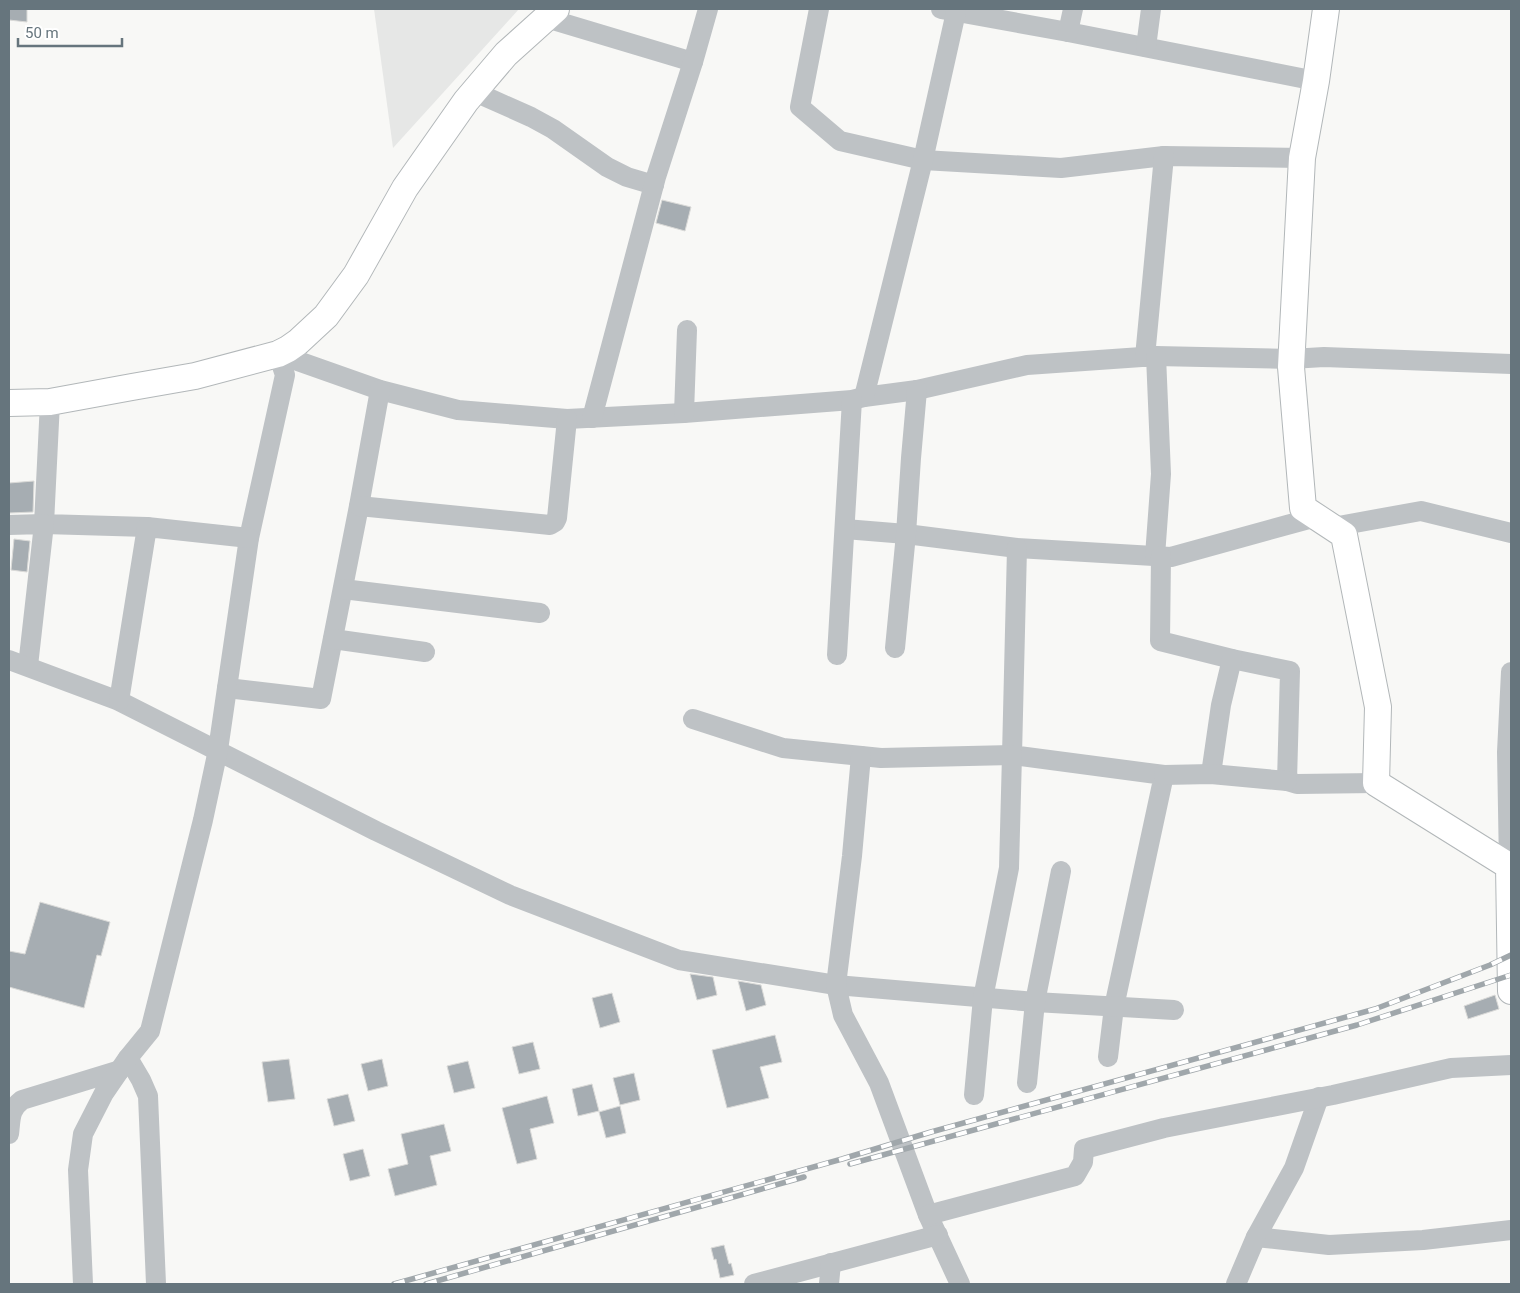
<svg xmlns="http://www.w3.org/2000/svg" width="1520" height="1293" font-family="Roboto,sans-serif">
<style>
.built{fill:#e6e7e6}
.building{fill:#a6adb2;stroke:#dadad8}
.lines{fill:none;stroke-linecap:round;stroke-linejoin:round}
.major-casing{stroke:#b2b7b9;stroke-width:28}
.minor{stroke:#bec2c5;stroke-width:20}
.major{stroke:#fff;stroke-width:26}
.rail-casing{stroke:#a0a7ab;stroke-width:5.5}
.rail{stroke:#fff;stroke-width:4;stroke-dasharray:11;stroke-linecap:butt}
</style>
<rect width="100%" height="100%" fill="#f8f8f6"/>
<polygon class="built" points="374,9 519,9 393,148"/>
<g class="building">
<polygon points="9,9 27,9 27,22 9,20"/>
<polygon points="662,200 691,207 685,231 656,223"/>
<polygon points="34,481 33,512 9,513 9,483"/>
<polygon points="14,539 30,541 27,572 11,570"/>
<polygon points="40,902 110,922 101,956 97,955 84,1008 9,987 9,951 25,954"/>
<polygon points="690,974 713,977 717,995 697,1000"/>
<polygon points="738,981 761,985 766,1005 746,1011"/>
<polygon points="612,993 620,1022 600,1028 592,998"/>
<polygon points="1495,995 1499,1009 1468,1019 1464,1006"/>
<polygon points="775,1035 782,1062 760,1067 769,1098 727,1108 712,1050"/>
<polygon points="533,1042 540,1069 519,1074 512,1047"/>
<polygon points="289,1059 295,1099 268,1102 262,1062"/>
<polygon points="382,1059 388,1086 368,1091 361,1064"/>
<polygon points="468,1061 475,1088 454,1093 447,1066"/>
<polygon points="634,1073 640,1100 620,1105 613,1078"/>
<polygon points="592,1084 599,1111 578,1116 572,1089"/>
<polygon points="348,1094 355,1121 334,1126 327,1099"/>
<polygon points="547,1096 554,1123 530,1129 537,1159 517,1164 502,1108"/>
<polygon points="620,1106 626,1133 606,1138 599,1112"/>
<polygon points="444,1124 451,1151 430,1156 437,1185 395,1196 388,1169 408,1164 401,1134"/>
<polygon points="363,1149 370,1176 350,1181 343,1154"/>
<polygon points="724,1245 729,1264 731,1263 734,1275 720,1278 716,1259 714,1260 711,1248"/>
</g>
<g class="lines">
<defs>
<g id="major">
<polyline points="1326,9 1316,81 1302,158 1291,367 1303,508 1344,535 1378,707 1376,783 1509,866 1511,991"/>
<polyline points="9,403 50,402 132,387 195,376 278,354 288,349 298,342 326,316 356,275 405,188 466,101 506,54 556,9"/>
</g>
</defs>
<use href="#major" class="major-casing"/>
<g class="minor">
<polyline points="819,9 800,107 840,141 923,160 1061,168 1164,156 1302,158"/>
<polyline points="941,9 1068,32 1316,81"/>
<polyline points="546,18 693,62"/>
<polyline points="1068,32 1073,9"/>
<polyline points="1146,47 1151,9"/>
<polyline points="475,92 531,117 553,129 607,167 627,177 654,185"/>
<polyline points="278,354 380,390 458,410 567,419 684,413 852,400 864,397 917,390 1027,365 1156,356 1291,359 1324,357 1511,364"/>
<polyline points="278,354 285,375 249,538 227,688 321,699 359,506 380,390"/>
<polyline points="1145,357 1164,156"/>
<polyline points="864,397 923,160 956,12"/>
<polyline points="50,402 44,524 147,527"/>
<polyline points="684,413 687,330"/>
<polyline points="592,418 656,177 693,62 708,9"/>
<polyline points="359,506 550,525 555,522 557,518 567,419"/>
<polyline points="9,525 44,524 28,666"/>
<polyline points="1333,527 1421,511 1511,533"/>
<polyline points="845,529 906,534 1017,548 1171,557 1316,517"/>
<polyline points="1017,548 1012,755 1164,775 1114,1007 1108,1057"/>
<polyline points="1155,556 1161,474 1156,356"/>
<polyline points="1161,556 1160,641 1232,659 1290,671 1287,781 1297,784 1376,783"/>
<polyline points="343,589 540,613"/>
<polyline points="333,639 425,652"/>
<polyline points="895,648 906,534 911,458 917,390"/>
<polyline points="837,655 852,400"/>
<polyline points="9,660 119,701 376,831 510,895 679,960 836,985 1035,1002 1174,1010"/>
<polyline points="119,701 147,527 249,538"/>
<polyline points="693,719 783,748 881,758 1012,755 1009,868 983,998 974,1095"/>
<polyline points="861,756 852,856 836,985 843,1015 879,1083 928,1215 960,1284"/>
<polyline points="1211,774 1221,705 1232,659"/>
<polyline points="1164,775 1211,774 1287,781"/>
<polyline points="1509,866 1507,752 1511,672"/>
<polyline points="128,1058 141,1080 148,1096 156,1284"/>
<polyline points="1027,1083 1035,1002 1061,871"/>
<polyline points="1319,1097 1294,1168 1256,1237 1329,1245 1423,1240 1511,1230"/>
<path d="M9,1134C11,1119 9,1110 22,1100L120,1070"/>
<polyline points="928,1215 1075,1176 1083,1162 1084,1149 1164,1128 1333,1095 1451,1068 1511,1065"/>
<polyline points="83,1284 78,1170 83,1134 104,1093 128,1058 150,1031 203,820 218,750 227,688"/>
<polyline points="754,1284 938,1235"/>
<polyline points="829,1284 831,1263"/>
<polyline points="1236,1284 1256,1237"/>
</g>
<use href="#major" class="major"/>
<defs>
<g id="rail">
<polyline points="850,1164 1357,1025 1511,975"/>
<polyline points="394,1284 842,1159 931,1132 1375,1009 1490,965 1511,955"/>
<polyline points="426,1284 804,1177"/>
</g>
</defs>
<use href="#rail" class="rail-casing"/>
<use href="#rail" class="rail"/>
</g>
<rect width="1520" height="1293" fill="none" stroke="#66757d" stroke-width="20"/>
<path d="M18 38v8h104v-8" fill="none" stroke="#66757d" stroke-width="2.5"/>
<text x="25" y="38" font-size="15" fill="#66757d" stroke="#ffffff" stroke-width="4" paint-order="stroke">50 m</text>
</svg>
